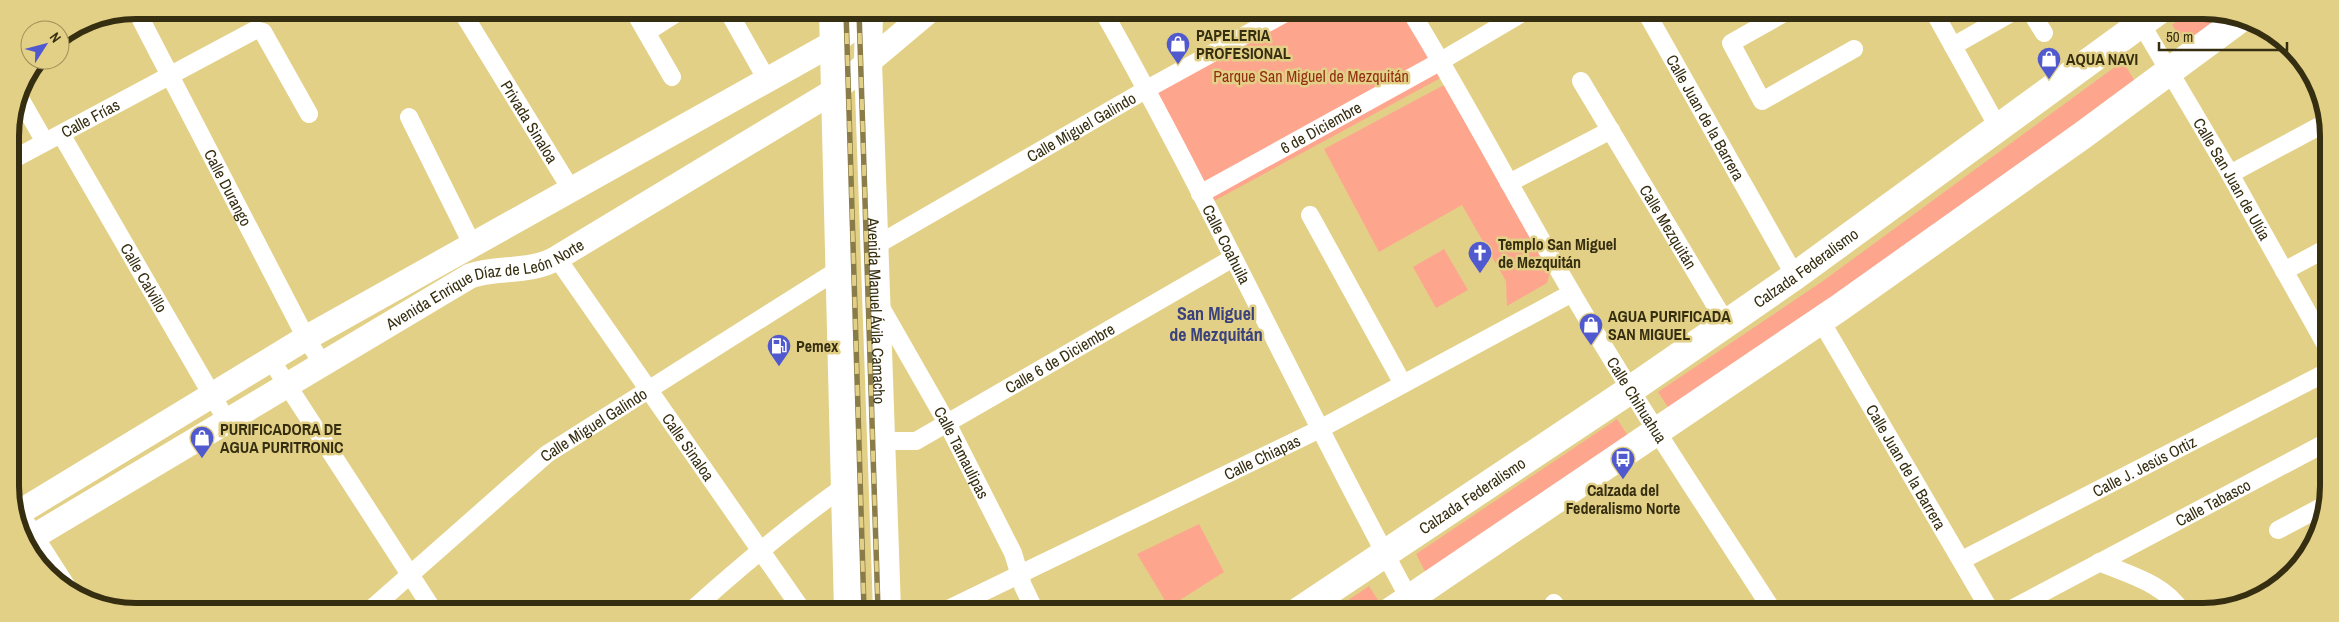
<svg xmlns="http://www.w3.org/2000/svg" width="2339" height="622" font-family="'Archivo Narrow',sans-serif">
<style>
.green{fill:#fea58e}
.lines{fill:none;stroke-linecap:round;stroke-linejoin:round}
.street{stroke:#fff;stroke-width:18}
.secondary{stroke:#fff;stroke-width:25}
.primary{stroke:#fff;stroke-width:28}
.rail-casing{stroke:#897c49;stroke-width:5.5}
.rail{stroke:#e3d087;stroke-width:4;stroke-dasharray:11;stroke-linecap:butt}
.labels{text-anchor:middle;stroke-width:5;stroke-linejoin:round;paint-order:stroke}
.poi-label{font-size:16px;font-weight:bold;fill:#362e10;stroke:#e3d087;text-anchor:start}
.park-label{font-size:16px;fill:#922e12;stroke:#e3d087}
.street-label{font-size:16px;fill:#362e10;stroke:#e3d087}
.neighbourhood-label{font-size:18px;font-weight:bold;fill:#3a427e;stroke:#e3d087}
.rim{fill:none;stroke:#362e10;stroke-width:6}
</style>
<rect width="100%" height="100%" fill="#e3d087"/>
<g class="green">
<polygon points="1297,11 1408,12 1446,75 1214,201 1157,92"/>
<polygon points="2189,12 2226,12 2185,43 2172,25"/>
<polygon points="2123,61 2134,80 1836,300 1670,410 1658,392 1823,281"/>
<polygon points="1444,85 1550,272 1547,283 1507,306 1506,281 1462,205 1379,252 1324,149"/>
<polygon points="1444,249 1468,290 1436,308 1413,267"/>
<polygon points="1617,419 1628,436 1426,573 1416,554"/>
<polygon points="1199,524 1224,572 1169,607 1137,554"/>
<polygon points="1369,586 1380,603 1368,611 1332,611"/>
</g>
<g class="lines">
<g class="street">
<path id="s1" d="M136,10L306,338L322,363"/>
<path id="s2" d="M461,10L572,191"/>
<polyline points="634,11 672,77"/>
<polyline points="728,11 767,80"/>
<path id="s3" d="M1103,11C1214,208 1307,413 1416,611"/>
<path id="s4" d="M1411,12C1467,103 1517,200 1572,293C1635,401 1705,506 1773,611"/>
<path id="s5" d="M1646,12L1795,276"/>
<polyline points="1786,12 1731,43 1762,101 1854,49"/>
<polyline points="1934,12 1999,129"/>
<polyline points="2031,12 2044,33"/>
<path id="s6" d="M2136,15L2230,174L2327,347"/>
<polyline points="647,32 680,11"/>
<polyline points="1953,46 2013,12"/>
<path id="s7" d="M1581,81L1726,323"/>
<polyline points="18,95 45,142"/>
<polyline points="409,117 473,246"/>
<path id="s8" d="M61,134L227,421"/>
<path id="s9" d="M10,161L255,30L263,32L309,114"/>
<polyline points="2230,174 2327,122"/>
<polyline points="1509,183 1611,130"/>
<path id="s10" d="M1200,194L1441,61L1524,12"/>
<polyline points="1310,215 1403,384"/>
<path id="s11" d="M875,246L1147,89L1289,11"/>
<path id="s12" d="M557,258L802,610"/>
<polyline points="2284,271 2327,248"/>
<path id="s13" d="M879,304L947,423L1013,553L1023,586L1035,611"/>
<path id="s14" d="M1821,321L1991,612"/>
<polyline points="271,360 433,610"/>
<path id="s15" d="M882,441H916L1233,258"/>
<polyline points="12,501 66,585"/>
<polyline points="2278,530 2327,504"/>
<path id="s16" d="M1962,560L2327,372"/>
<path d="M2099,562C2129,575 2164,583 2182,612"/>
<polyline points="1554,603 1559,611"/>
<path id="s17" d="M370,610L547,454L841,268"/>
<path d="M692,610C743,564 790,525 846,485"/>
<path id="s18" d="M946,610L1320,429L1572,293"/>
<path id="s19" d="M2006,612L2327,442"/>
</g>
<g class="secondary">
<polyline points="15,515 306,338 828,46 877,11"/>
<path id="s20" d="M28,540L470,276C498,266 529,274 557,258L834,91L929,11"/>
</g>
<g class="primary">
<polyline points="833,11 848,610"/>
<path id="s21" d="M869,11L868,62L887,610"/>
<path id="s22" d="M1299,611L1630,390L1795,276L2157,12"/>
<polyline points="1391,611 1839,308 2083,135 2240,19"/>
</g>
<defs>
<g id="rail">
<polyline points="846,11 864,610"/>
<polyline points="859,11 878,610"/>
</g>
</defs>
<use href="#rail" class="rail-casing"/>
<use href="#rail" class="rail"/>
</g>
<defs>
<symbol id="shop-pin" viewBox="-11 -11 22 30"><path d="M0 17L-7.5 6A9.5 9.5 0 1 1 7.5 6Z" fill="#5159cf" stroke="#e3d087"/><path d="M-5-2.5h2.3a2.7 3.5 0 0 1 5.4 0H5L5.5 6h-11ZM-1.5-2.5h3a1.5 2.3 0 0 0-3 0Z" fill="#fff"/></symbol>
<symbol id="church-pin" viewBox="-11 -11 22 30"><path d="M0 17L-7.5 6A9.5 9.5 0 1 1 7.5 6Z" fill="#5159cf" stroke="#e3d087"/><path d="M-1.2-6h2.4v3.5h3.3v2.4h-3.3V6h-2.4V-.1h-3.3v-2.4h3.3Z" fill="#fff"/></symbol>
<symbol id="fuel-pin" viewBox="-11 -11 22 30"><path d="M0 17L-7.5 6A9.5 9.5 0 1 1 7.5 6Z" fill="#5159cf" stroke="#e3d087"/><path d="M-5.5-6h7V0h2V4h1.3V-2.5L3-4.5l.8-.8L6-3V5H2.5V1h-1V6h-7ZM-4.2-4.7v3.2H.2V-4.7Z" fill="#fff"/></symbol>
<symbol id="bus-pin" viewBox="-11 -11 22 30"><path d="M0 17L-7.5 6A9.5 9.5 0 1 1 7.5 6Z" fill="#5159cf" stroke="#e3d087"/><path d="M-5-6H5V4H4V6H2V4H-2V6H-4V4H-5ZM-3.5-4V0h7V-4ZM-3.5 1.2v1.5H-2V1.2ZM2 1.2v1.5H3.5V1.2Z" fill="#fff"/></symbol>
</defs>
<g fill-rule="evenodd">
<use href="#shop-pin" x="1164" y="30" width="28" height="38"/>
<use href="#shop-pin" x="2035" y="45" width="28" height="38"/>
<use href="#church-pin" x="1466" y="239" width="28" height="38"/>
<use href="#shop-pin" x="1577" y="311" width="28" height="38"/>
<use href="#fuel-pin" x="765" y="332" width="28" height="38"/>
<use href="#shop-pin" x="188" y="424" width="28" height="38"/>
<use href="#bus-pin" x="1609" y="445" width="28" height="38"/>
</g>
<g class="labels">
<g class="poi-label">
<text x="1196" y="41">PAPELERIA<tspan x="1196" dy="18">PROFESIONAL</tspan></text>
<text x="2066" y="65">AQUA NAVI</text>
<text x="1498" y="250">Templo San Miguel<tspan x="1498" dy="18">de Mezquitán</tspan></text>
<text x="1608" y="322">AGUA PURIFICADA<tspan x="1608" dy="18">SAN MIGUEL</tspan></text>
<text x="796" y="352">Pemex</text>
<text x="220" y="435">PURIFICADORA DE<tspan x="220" dy="18">AGUA PURITRONIC</tspan></text>
<text x="1623" y="496" text-anchor="middle">Calzada del<tspan x="1623" dy="18">Federalismo Norte</tspan></text>
</g>
<g class="park-label">
<text x="1311" y="82">Parque San Miguel de Mezquitán</text>
</g>
<g class="street-label">
<text dy="6" stroke="none"><textPath href="#s9" startOffset="91">Calle Frías</textPath></text>
<text dy="6" stroke="none"><textPath href="#s5" startOffset="121">Calle Juan de la Barrera</textPath></text>
<text dy="6" stroke="none"><textPath href="#s2" startOffset="131">Privada Sinaloa</textPath></text>
<text dy="6" stroke="none"><textPath href="#s11" startOffset="238">Calle Miguel Galindo</textPath></text>
<text dy="6" stroke="none"><textPath href="#s10" startOffset="138">6 de Diciembre</textPath></text>
<text dy="6" stroke="none"><textPath href="#s6" startOffset="190">Calle San Juan de Ulúa</textPath></text>
<text dy="6" stroke="none"><textPath href="#s1" startOffset="200">Calle Durango</textPath></text>
<text dy="6" stroke="none"><textPath href="#s7" startOffset="170">Calle Mezquitán</textPath></text>
<text dy="6" stroke="none"><textPath href="#s3" startOffset="264">Calle Coahuila</textPath></text>
<text dy="6" stroke="none"><textPath href="#s22" startOffset="612">Calzada Federalismo</textPath></text>
<text dy="6" stroke="none"><textPath href="#s8" startOffset="166">Calle Calvillo</textPath></text>
<text dy="6" stroke="none"><textPath href="#s20" startOffset="526">Avenida Enrique Díaz de León Norte</textPath></text>
<text dy="6" stroke="none"><textPath href="#s21" startOffset="300">Avenida Manuel Ávila Camacho</textPath></text>
<text dy="6" stroke="none"><textPath href="#s15" startOffset="200">Calle 6 de Diciembre</textPath></text>
<text dy="6" stroke="none"><textPath href="#s4" startOffset="449">Calle Chihuahua</textPath></text>
<text dy="6" stroke="none"><textPath href="#s17" startOffset="291">Calle Miguel Galindo</textPath></text>
<text dy="6" stroke="none"><textPath href="#s12" startOffset="230">Calle Sinaloa</textPath></text>
<text dy="6" stroke="none"><textPath href="#s13" startOffset="170">Calle Tamaulipas</textPath></text>
<text dy="6" stroke="none"><textPath href="#s18" startOffset="351">Calle Chiapas</textPath></text>
<text dy="6" stroke="none"><textPath href="#s14" startOffset="169">Calle Juan de la Barrera</textPath></text>
<text dy="6" stroke="none"><textPath href="#s16" startOffset="205">Calle J. Jesús Ortiz</textPath></text>
<text dy="6" stroke="none"><textPath href="#s22" startOffset="208">Calzada Federalismo</textPath></text>
<text dy="6" stroke="none"><textPath href="#s19" startOffset="234">Calle Tabasco</textPath></text>
</g>
<g class="neighbourhood-label">
<text x="1216" y="320">San Miguel<tspan x="1216" dy="21">de Mezquitán</tspan></text>
</g>
</g>
<path d="M0 0H2339V622H0ZM136 19H2203A117 117 0 0 1 2320 136V486A117 117 0 0 1 2203 603H136A117 117 0 0 1 19 486V136A117 117 0 0 1 136 19Z" fill="#e3d087" fill-rule="evenodd"/>
<path class="rim" d="M136 19H2203A117 117 0 0 1 2320 136V486A117 117 0 0 1 2203 603H136A117 117 0 0 1 19 486V136A117 117 0 0 1 136 19Z"/>
<g transform="translate(45 45) rotate(54)"><circle r="24" fill="#e3d087" stroke="#9e8f57"/>
<path d="M0-4L9 19L0 12L-9 19Z" fill="#5159cf"/>
<text y="-8" font-size="14" font-weight="bold" text-anchor="middle" fill="#362e10">N</text>
</g>
<path d="M2159 42v8h128v-8" fill="none" stroke="#362e10" stroke-width="2.5"/>
<text x="2166" y="42" font-size="15" fill="#362e10" stroke="#e3d087" stroke-width="4" paint-order="stroke">50 m</text>
</svg>
